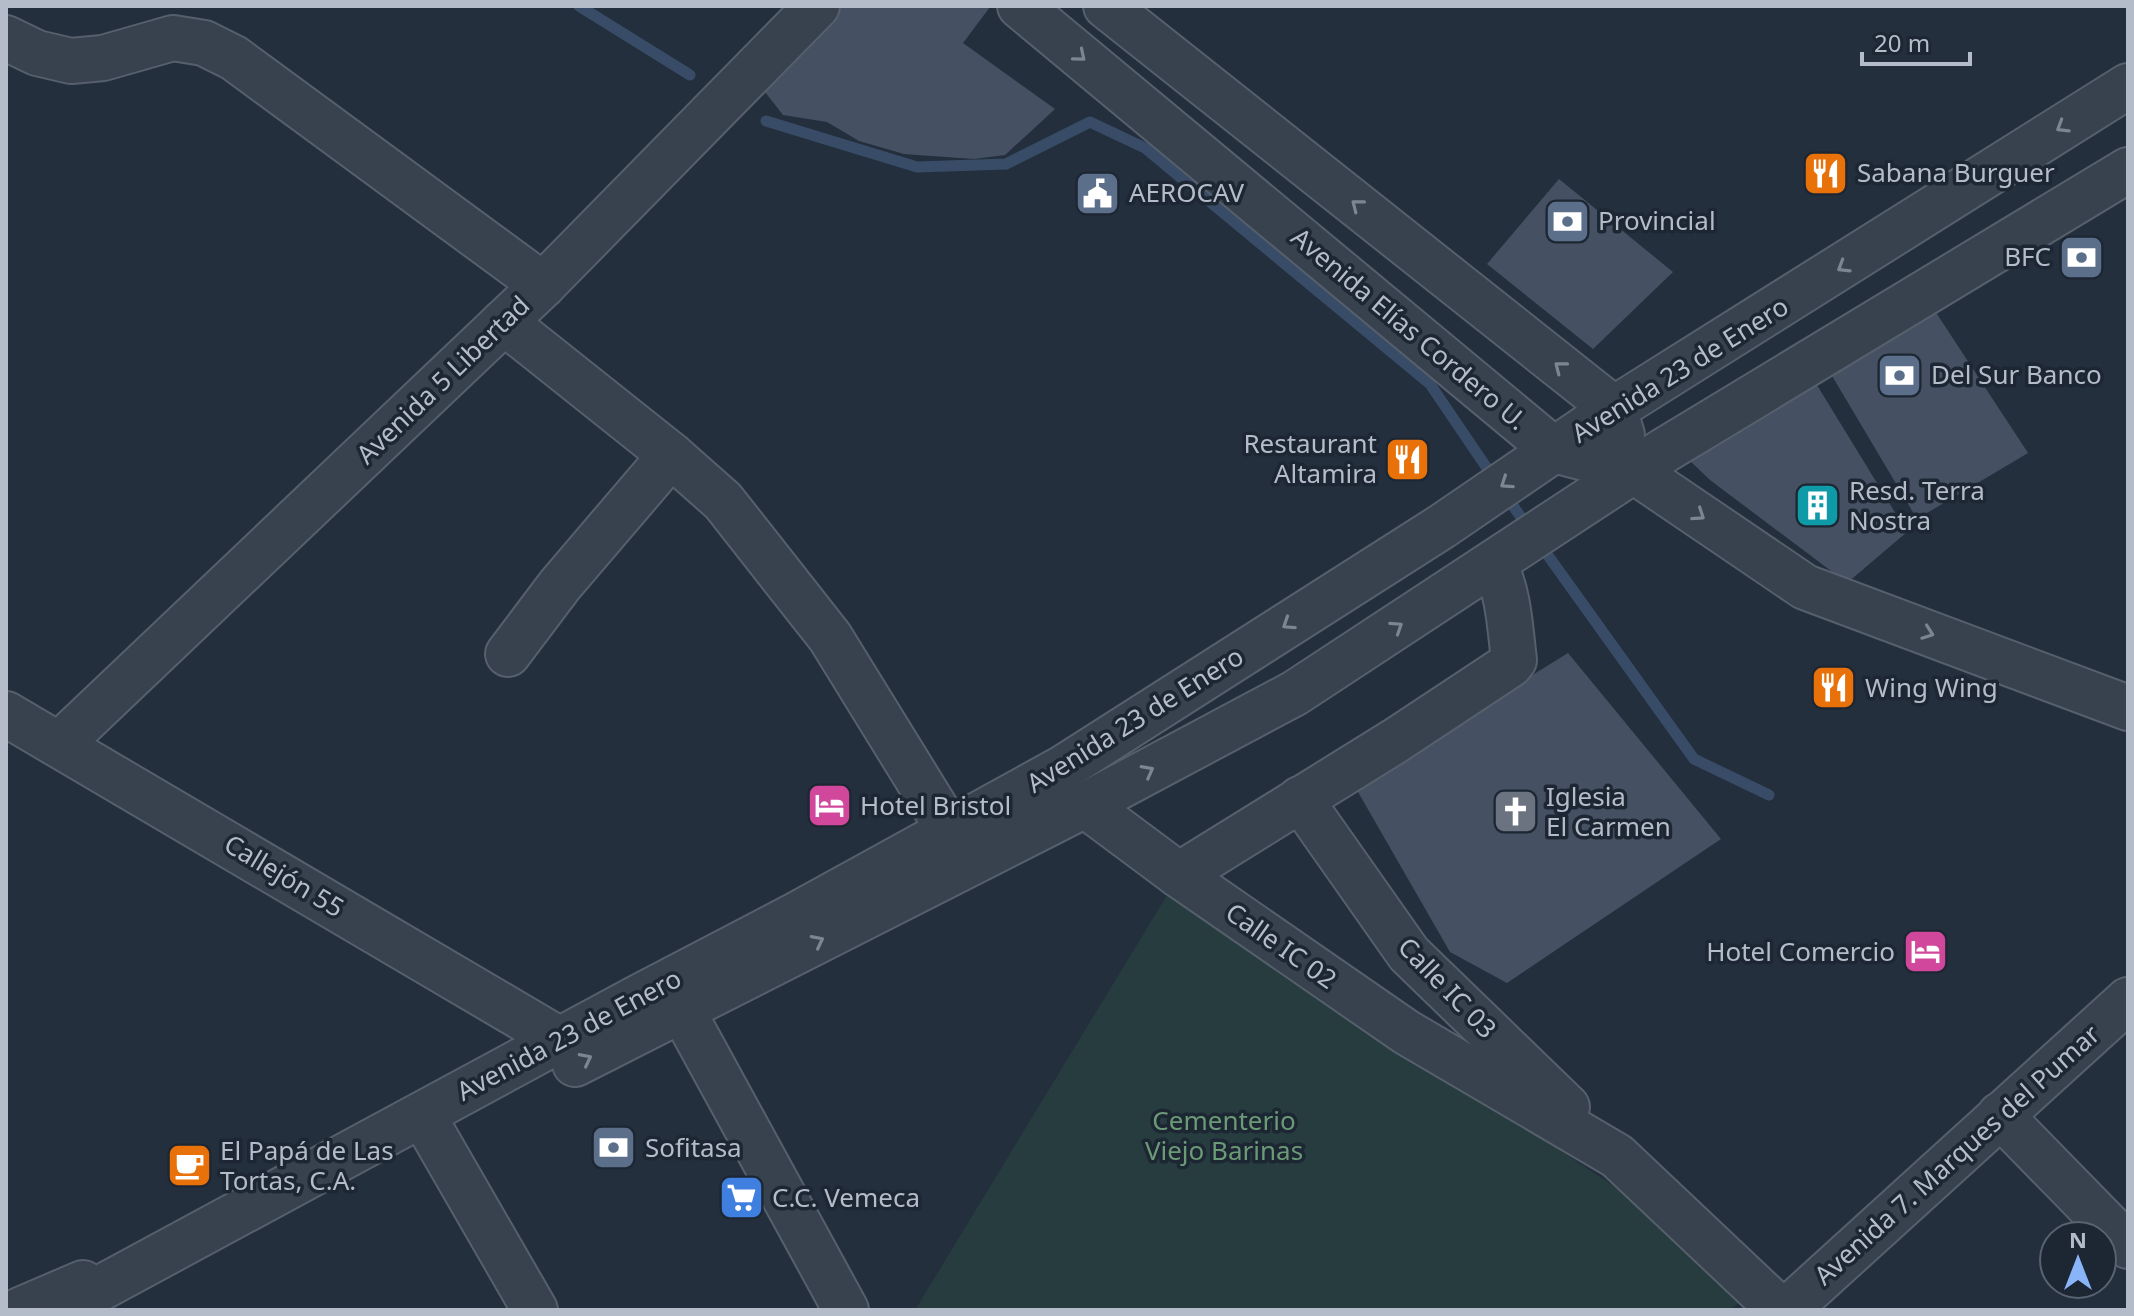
<svg xmlns="http://www.w3.org/2000/svg" width="2134" height="1316" font-family="'Noto Sans',sans-serif">
<style>
.green{fill:#263c3f}
.lines{fill:none;stroke-linecap:round;stroke-linejoin:round}
.stream{stroke:#394c67;stroke-width:11}
.building{fill:#455162}
.minor-casing{stroke:#565f6c;stroke-width:48}
.minor{stroke:#38414e;stroke-width:44}
.oneway{stroke:#7c8592}
.labels{text-anchor:middle;stroke-width:7;stroke-linejoin:round;paint-order:stroke}
.poi-label{font-size:26px;fill:#b4bcc9;stroke:#1d2633;text-anchor:start}
.street-label{font-size:26px;fill:#b4bcc9;stroke:#1d2633}
.park-label{font-size:26px;fill:#6b9a76;stroke:#1d2633}
</style>
<rect width="100%" height="100%" fill="#242f3e"/>
<polygon class="green" points="1169,892 1759,1282 1731,1310 915,1310"/>
<g class="lines">
<g class="stream">
<polyline points="579,6 690,75"/>
<polyline points="766,121 917,167 1006,164 1090,122 1145,148 1430,384 1495,480"/>
<polyline points="1505,494 1529,529"/>
<polyline points="1539,543 1694,759 1769,795"/>
</g>
</g>
<g class="building">
<polygon points="840,6 988,6 990,7 963,43 1055,109 1005,155 974,159 904,154 859,141 827,122 783,115 765,92"/>
<polygon points="1559,179 1673,272 1593,349 1487,264"/>
<polygon points="1933,308 2028,453 1917,519 1828,369"/>
<polygon points="1812,377 1907,532 1847,583 1710,480 1687,458"/>
<polygon points="1568,653 1721,839 1507,983 1450,952 1354,785"/>
</g>
<g class="lines">
<defs>
<g id="minor">
<polyline points="1020,6 1554,450 1634,471 1805,587 2128,708"/>
<polyline points="1106,6 1614,409 1622,435"/>
<polyline points="6,38 37,53 71,61 103,58 173,38 204,43 234,58 543,285"/>
<polyline points="504,322 671,455 723,501 830,637 949,830"/>
<path d="M1494,564C1509,593 1510,628 1514,660L1510,665L1395,741L1179,875L1406,1032L1617,1156L1780,1310"/>
<polyline points="508,654 560,585 671,455"/>
<polyline points="6,714 560,1040"/>
<polyline points="60,744 543,285 817,6"/>
<polyline points="1300,799 1409,954 1567,1107"/>
<polyline points="1085,805 1179,875"/>
<polyline points="682,1010 846,1310"/>
<polyline points="575,1064 1085,805 1295,693 1665,450 2128,170"/>
<polyline points="2000,1115 2128,1246"/>
<polyline points="434,1135 535,1310"/>
<polyline points="20,1310 83,1283"/>
<polyline points="60,1310 639,997 796,915 1063,768 1441,527 1614,409 2128,86"/>
<polyline points="1787,1310 2128,1000"/>
</g>
</defs>
<use href="#minor" class="minor-casing"/>
<use href="#minor" class="minor"/>
</g>
<defs><path id="oneway-chevron" d="M-2-3.5L2.5 0L-2 3.5" fill="none" stroke-width="1.6" stroke-linecap="round" stroke-linejoin="round" transform="scale(2)"/></defs>
<g class="oneway">
<use href="#oneway-chevron" transform="translate(1080 56) rotate(40)"/>
<use href="#oneway-chevron" transform="translate(2062 127) rotate(148)"/>
<use href="#oneway-chevron" transform="translate(1357 205) rotate(-142)"/>
<use href="#oneway-chevron" transform="translate(1843 267) rotate(148)"/>
<use href="#oneway-chevron" transform="translate(1560 367) rotate(-142)"/>
<use href="#oneway-chevron" transform="translate(1506 483) rotate(146)"/>
<use href="#oneway-chevron" transform="translate(1699 515) rotate(34)"/>
<use href="#oneway-chevron" transform="translate(1288 624) rotate(147)"/>
<use href="#oneway-chevron" transform="translate(1397 627) rotate(-33)"/>
<use href="#oneway-chevron" transform="translate(1928 633) rotate(20)"/>
<use href="#oneway-chevron" transform="translate(1148 771) rotate(-28)"/>
<use href="#oneway-chevron" transform="translate(818 941) rotate(-27)"/>
<use href="#oneway-chevron" transform="translate(586 1059) rotate(-27)"/>
</g>
<defs>
<symbol id="restaurant-square" viewBox="-11 -11 22 22"><rect x="-9" y="-9" width="18" height="18" rx="4" fill="#e8710a" stroke="#1d2633"/><path d="M-5-6h1v4h1v-4h1v4h1v-4h1v5L-1.5 .5V6h-2V.5L-5-1ZM5-6V6H3V1.5H1.5Q1.5-4 5-6Z" fill="#fff"/></symbol>
<symbol id="civic-square" viewBox="-11 -11 22 22"><rect x="-9" y="-9" width="18" height="18" rx="4" fill="#5c6f8a" stroke="#1d2633"/><path d="M-.6-6.5H3V-4.5H.6V-3L4-1V1h2V6H-6V1h2V-1L-.6-3ZM-1.2 2.5V6h2.4V2.5Z" fill="#fff"/></symbol>
<symbol id="bank-square" viewBox="-11 -11 22 22"><rect x="-9" y="-9" width="18" height="18" rx="4" fill="#5c6f8a" stroke="#1d2633"/><path d="M-6-4H6V4H-6ZM0-2.3a2.3 2.3 0 1 0 0 4.6a2.3 2.3 0 1 0 0-4.6Z" fill="#fff"/></symbol>
<symbol id="building-square" viewBox="-11 -11 22 22"><rect x="-9" y="-9" width="18" height="18" rx="4" fill="#0f9aa8" stroke="#1d2633"/><path d="M-4-6H4V6H1V3H-1V6H-4ZM-2.5-4.3h1.7v1.8h-1.7ZM.8-4.3h1.7v1.8H.8ZM-2.5-1h1.7V.8h-1.7ZM.8-1h1.7V.8H.8Z" fill="#fff"/></symbol>
<symbol id="hotel-square" viewBox="-11 -11 22 22"><rect x="-9" y="-9" width="18" height="18" rx="4" fill="#d1479c" stroke="#1d2633"/><path d="M-6-4.5h1.5V1H6V5H4.5V3h-9V5H-6ZM-4 0a1.8 1.8 0 1 1 3.6 0ZM.5 0V-2.5h3Q6-2.5 6 0Z" fill="#fff"/></symbol>
<symbol id="church-square" viewBox="-11 -11 22 22"><rect x="-9" y="-9" width="18" height="18" rx="4" fill="#6b7280" stroke="#1d2633"/><path d="M-1.2-6h2.4v3.5h3.3v2.4h-3.3V6h-2.4V-.1h-3.3v-2.4h3.3Z" fill="#fff"/></symbol>
<symbol id="cafe-square" viewBox="-11 -11 22 22"><rect x="-9" y="-9" width="18" height="18" rx="4" fill="#e8710a" stroke="#1d2633"/><path d="M-5.5-4.5H6V0H3Q3 3.5 0 3.5H-2.5Q-5.5 3.5-5.5 0ZM3-3.2v2h1.7v-2ZM-6 4.5H4V6H-6Z" fill="#fff"/></symbol>
<symbol id="supermarket-square" viewBox="-11 -11 22 22"><rect x="-9" y="-9" width="18" height="18" rx="4" fill="#3f7fe0" stroke="#1d2633"/><path d="M-6-5.5h2.5l.6 2H6L4.5 2H-2.5L-4.4-4H-6ZM-1.5 3.2a1.3 1.3 0 1 0 .1 0ZM3 3.2a1.3 1.3 0 1 0 .1 0Z" fill="#fff"/></symbol>
</defs>
<g fill-rule="evenodd">
<use href="#restaurant-square" x="1800" y="148" width="51" height="51"/>
<use href="#civic-square" x="1072" y="168" width="51" height="51"/>
<use href="#bank-square" x="1542" y="196" width="51" height="51"/>
<use href="#bank-square" x="2056" y="232" width="51" height="51"/>
<use href="#bank-square" x="1874" y="350" width="51" height="51"/>
<use href="#restaurant-square" x="1382" y="434" width="51" height="51"/>
<use href="#building-square" x="1792" y="480" width="51" height="51"/>
<use href="#restaurant-square" x="1808" y="662" width="51" height="51"/>
<use href="#hotel-square" x="804" y="780" width="51" height="51"/>
<use href="#church-square" x="1490" y="786" width="51" height="51"/>
<use href="#hotel-square" x="1900" y="926" width="51" height="51"/>
<use href="#bank-square" x="588" y="1122" width="51" height="51"/>
<use href="#cafe-square" x="164" y="1140" width="51" height="51"/>
<use href="#supermarket-square" x="716" y="1172" width="51" height="51"/>
</g>
<g class="labels">
<g class="poi-label">
<text x="1857" y="182">Sabana Burguer</text>
<text x="1129" y="202">AEROCAV</text>
<text x="1598" y="230">Provincial</text>
<text x="2051" y="266" text-anchor="end">BFC</text>
<text x="1931" y="384">Del Sur Banco</text>
<text x="1377" y="453" text-anchor="end">Restaurant<tspan x="1377" dy="30">Altamira</tspan></text>
<text x="1849" y="500">Resd. Terra<tspan x="1849" dy="30">Nostra</tspan></text>
<text x="1865" y="697">Wing Wing</text>
<text x="1546" y="806">Iglesia<tspan x="1546" dy="30">El Carmen</tspan></text>
<text x="860" y="815">Hotel Bristol</text>
<text x="1895" y="961" text-anchor="end">Hotel Comercio</text>
<text x="645" y="1157">Sofitasa</text>
<text x="220" y="1160">El Papá de Las<tspan x="220" dy="30">Tortas, C.A.</tspan></text>
<text x="772" y="1207">C.C. Vemeca</text>
</g>
<g class="street-label">
<text transform="translate(1409 329) rotate(40)" y="9">Avenida Elías Cordero U.</text>
<text transform="translate(1680 370) rotate(-32)" y="9">Avenida 23 de Enero</text>
<text transform="translate(443 380) rotate(-44)" y="9">Avenida 5 Libertad</text>
<text transform="translate(1135 720) rotate(-32)" y="9">Avenida 23 de Enero</text>
<text transform="translate(284 876) rotate(31)" y="9">Callejón 55</text>
<text transform="translate(1281 946) rotate(35)" y="9">Calle IC 02</text>
<text transform="translate(1447 988) rotate(46)" y="9">Calle IC 03</text>
<text transform="translate(569 1035) rotate(-28)" y="9">Avenida 23 de Enero</text>
<text transform="translate(1957 1155) rotate(-42)" y="9">Avenida 7. Marques del Pumar</text>
</g>
<g class="park-label">
<text x="1224" y="1130">Cementerio<tspan x="1224" dy="30">Viejo Barinas</tspan></text>
</g>
</g>
<rect width="2134" height="1316" fill="none" stroke="#b4bcc9" stroke-width="16"/>
<g transform="translate(2078 1260)"><circle r="38" fill="#1d2633" stroke="#59626f" stroke-width="2"/>
<path d="M0-6L14 30L0 20L-14 30Z" fill="#8ab4f8"/>
<text y="-12" font-size="22" font-weight="bold" text-anchor="middle" fill="#b4bcc9">N</text>
</g>
<path d="M1862 52v12h108v-12" fill="none" stroke="#b4bcc9" stroke-width="4"/>
<text x="1874" y="52" font-size="24" fill="#b4bcc9" stroke="#1d2633" stroke-width="6" paint-order="stroke">20 m</text>
</svg>
